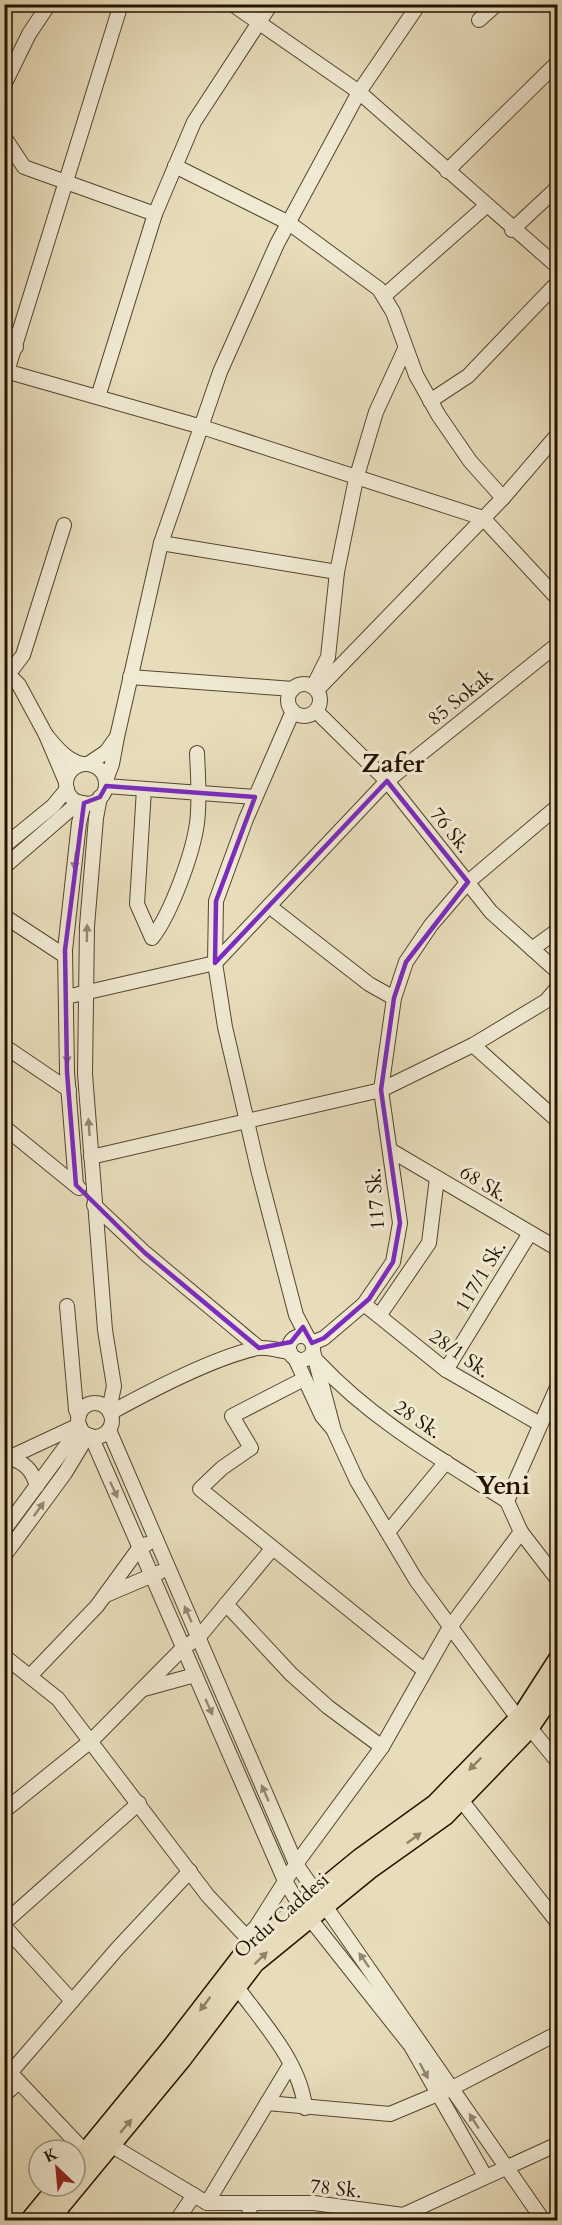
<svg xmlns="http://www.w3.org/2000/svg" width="562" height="2225" font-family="Cardo,serif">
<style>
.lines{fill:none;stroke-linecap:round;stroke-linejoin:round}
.minor-casing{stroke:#55452f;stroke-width:16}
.major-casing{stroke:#241200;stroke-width:21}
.minor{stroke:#f0e9d3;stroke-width:14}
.major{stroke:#e8ddbb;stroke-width:18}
.oneway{fill:#948874}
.oneway2{fill:#908267}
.marked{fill:none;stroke:#7b2cbf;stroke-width:4.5;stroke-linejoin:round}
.labels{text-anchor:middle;stroke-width:6;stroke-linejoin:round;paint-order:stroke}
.street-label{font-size:20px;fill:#241200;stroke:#f0e9d3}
.district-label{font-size:26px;font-weight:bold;fill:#241200;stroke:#f0e9d3}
</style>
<rect width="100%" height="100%" fill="#e8ddbb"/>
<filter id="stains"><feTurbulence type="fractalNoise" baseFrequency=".00333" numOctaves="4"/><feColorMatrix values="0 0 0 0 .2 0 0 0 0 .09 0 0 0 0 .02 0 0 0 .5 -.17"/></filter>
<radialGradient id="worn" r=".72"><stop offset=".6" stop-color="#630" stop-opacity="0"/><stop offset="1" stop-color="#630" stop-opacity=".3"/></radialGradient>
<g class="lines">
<defs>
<g id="minor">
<polyline points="232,4 359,92 558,267"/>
<polyline points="479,20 497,4"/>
<polyline points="4,85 29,34 49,4"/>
<polyline points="4,137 24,167 155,214"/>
<polyline points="175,166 289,223 379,289 393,312 416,375 439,416 470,461 503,498"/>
<polyline points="447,171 558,62"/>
<polyline points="512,230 558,187"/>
<polyline points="384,296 486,206"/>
<polyline points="4,328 16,347"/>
<polyline points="9,372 202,427 483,518 558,599"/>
<polyline points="5,378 121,4"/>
<polyline points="98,397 155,214 194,122 271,4"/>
<polyline points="430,401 468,376 558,282"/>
<polyline points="161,543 337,572"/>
<polyline points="4,670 19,685 46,735"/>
<polyline points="130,677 293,689"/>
<polyline points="4,680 23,655 64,525"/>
<circle cx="304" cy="700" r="16"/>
<polyline points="313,687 328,657 337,572 356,479 376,412 405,349"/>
<polyline points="317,690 503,498 558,434"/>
<polyline points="293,711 246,819 216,901 215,963 225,1027 258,1169 296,1315 308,1338"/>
<polyline points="316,711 387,781 491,912 558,972"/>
<polyline points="117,737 161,543 220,372 277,244 359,92 419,4"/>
<polyline points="88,764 106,752 117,737 112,764 106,780"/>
<circle cx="86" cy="784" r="20"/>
<path d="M66,782L46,735C57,748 66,760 82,764"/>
<polyline points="106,786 255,797"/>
<path d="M144,789L137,904L152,938C171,914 193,853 197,823C200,800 198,776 197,753"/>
<polyline points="100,797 96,818 87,926 85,1074 105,1330 114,1386 109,1410"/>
<polyline points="4,846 53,806 67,789"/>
<polyline points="4,867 79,802"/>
<polyline points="269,906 369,984 394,998"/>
<polyline points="4,916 65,956"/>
<polyline points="532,949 558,930"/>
<polyline points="66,997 215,963 387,781 558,644"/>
<polyline points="473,1045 558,1121"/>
<polyline points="4,1046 69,1090"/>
<polyline points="4,1127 79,1188"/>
<polyline points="390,1150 558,1249"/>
<polyline points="91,1157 381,1090 473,1045 546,1001 558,987"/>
<polyline points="76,1185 67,1072 65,950 79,823 84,803"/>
<polyline points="94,1205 145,1253 259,1348"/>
<polyline points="364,1304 446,1370 540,1424"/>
<polyline points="67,1306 76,1410 79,1416"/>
<polyline points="379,1316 429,1243 437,1178"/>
<circle cx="301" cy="1348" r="12"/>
<polyline points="312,1343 324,1338 364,1304 393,1262 400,1223 381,1090 394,998 406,962 431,925 468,882 558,806"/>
<polyline points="313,1351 334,1431 357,1481 416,1580 517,1717"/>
<polyline points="295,1358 322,1416 333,1429"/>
<path d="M318,1362C372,1420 441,1459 507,1501"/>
<polyline points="446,1370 530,1233"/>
<polyline points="304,1379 232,1416 251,1448 222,1468 200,1489 424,1670"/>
<circle cx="95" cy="1420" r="17"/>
<path d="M110,1413C150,1391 215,1357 258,1348C269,1347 280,1351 290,1352"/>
<polyline points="109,1430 296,1864 543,2220"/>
<polyline points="91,1436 285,1881 300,1906 411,2046 485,2176"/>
<path d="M11,1458C26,1464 32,1470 37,1486"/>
<polyline points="4,1460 79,1425"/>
<polyline points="507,1501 558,1385"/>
<polyline points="507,1501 521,1532 558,1580"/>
<polyline points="4,1530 80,1427"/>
<polyline points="388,1532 446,1462"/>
<polyline points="4,1556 65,1473 88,1435"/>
<polyline points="106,1595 160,1572"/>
<polyline points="226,1604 291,1674 328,1707 382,1747"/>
<polyline points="4,1656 58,1699 208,1896 253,1944"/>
<polyline points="30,1676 97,1606 140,1547 147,1544"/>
<polyline points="144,1689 195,1675"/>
<polyline points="530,1728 558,1762"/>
<polyline points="461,1800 558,1923"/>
<polyline points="4,1811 92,1740 183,1648 198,1638 272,1549"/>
<polyline points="4,1923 139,1803"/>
<polyline points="4,1926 72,2001"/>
<polyline points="246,1937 256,1927 296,1864 382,1747 450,1627 521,1532"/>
<path d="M237,1987C262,2022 301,2063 305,2108"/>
<polyline points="5,2067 90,2157"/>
<polyline points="10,2073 117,1949 190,1871"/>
<polyline points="4,2095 19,2082"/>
<polyline points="267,2103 390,2114 452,2088 558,2033"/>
<polyline points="104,2141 207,2203 314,2203 403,2215 558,2144"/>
<polyline points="207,2203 290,2065"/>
<polyline points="177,2220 194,2195"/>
<polyline points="249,2220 250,2203"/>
</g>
<g id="major">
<polyline points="522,1715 558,1659"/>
<polyline points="531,1724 525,1715 520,1716 515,1722 517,1730 528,1730 558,1686"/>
<polyline points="75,2165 170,2049 244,1953 360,1858 435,1804 515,1722"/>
<polyline points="30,2220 58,2186"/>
<polyline points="49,2220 182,2059 255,1963 369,1870 445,1816 528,1730"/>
</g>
</defs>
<use href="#minor" class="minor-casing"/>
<use href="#major" class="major-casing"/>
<use href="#minor" class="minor"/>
<use href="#major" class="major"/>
</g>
<defs><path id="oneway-solid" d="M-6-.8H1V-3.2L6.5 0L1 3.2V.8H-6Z" transform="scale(1.5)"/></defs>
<g class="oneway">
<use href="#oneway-solid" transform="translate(75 861) rotate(96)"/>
<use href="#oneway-solid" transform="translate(87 933) rotate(-89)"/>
<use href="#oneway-solid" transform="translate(67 1055) rotate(89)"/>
<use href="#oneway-solid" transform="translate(89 1127) rotate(-94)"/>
<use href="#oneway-solid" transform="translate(114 1490) rotate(65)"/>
<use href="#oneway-solid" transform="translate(39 1509) rotate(-54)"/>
<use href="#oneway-solid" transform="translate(188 1614) rotate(-114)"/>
<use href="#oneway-solid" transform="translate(209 1707) rotate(66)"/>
<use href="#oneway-solid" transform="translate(265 1793) rotate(-114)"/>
<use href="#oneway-solid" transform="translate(364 1960) rotate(-125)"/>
<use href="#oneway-solid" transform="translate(424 2071) rotate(62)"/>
<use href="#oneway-solid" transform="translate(474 2121) rotate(-123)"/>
</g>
<g class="oneway2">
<use href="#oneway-solid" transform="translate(475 1764) rotate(135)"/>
<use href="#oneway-solid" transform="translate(414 1838) rotate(-36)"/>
<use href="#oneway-solid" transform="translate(261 1958) rotate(-44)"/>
<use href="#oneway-solid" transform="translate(205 2004) rotate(127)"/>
<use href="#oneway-solid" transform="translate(126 2126) rotate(-50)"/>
</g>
<path class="marked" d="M387,781L468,882L406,962L394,998L381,1090L400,1223L393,1262L369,1299L324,1338L312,1343L303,1327L291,1342L259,1348L145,1253L76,1185L67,1072L65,950L84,803L100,797L106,786L255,797L216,901L215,963Z"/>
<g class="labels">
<g class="street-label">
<text transform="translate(460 697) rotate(-39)" y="7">85 Sokak</text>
<text transform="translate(451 830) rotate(51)" y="7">76 Sk.</text>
<text transform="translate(484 1183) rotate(31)" y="7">68 Sk.</text>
<text transform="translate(375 1199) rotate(-94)" y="7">117 Sk.</text>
<text transform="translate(480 1276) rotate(-59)" y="7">117/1 Sk.</text>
<text transform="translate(460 1353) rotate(35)" y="7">28/1 Sk.</text>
<text transform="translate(418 1419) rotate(34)" y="7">28 Sk.</text>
<text transform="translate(281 1915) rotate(-41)" y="7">Ordu Caddesi</text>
<text transform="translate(336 2188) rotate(6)" y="7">78 Sk.</text>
</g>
<g class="district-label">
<text x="393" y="772">Zafer</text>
<text x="503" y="1494">Yeni</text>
</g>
</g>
<rect width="562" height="2225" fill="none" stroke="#e8ddbb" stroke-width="24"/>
<rect x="6" y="6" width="550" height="2213" fill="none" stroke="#241200" stroke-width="3"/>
<rect x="12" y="12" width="538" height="2201" fill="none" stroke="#241200" stroke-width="1.5"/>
<g transform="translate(57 2168) rotate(334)"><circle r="28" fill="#f0e9d3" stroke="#9e937f" stroke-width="1.5"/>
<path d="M0-4.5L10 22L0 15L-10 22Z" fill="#8f2418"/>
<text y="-9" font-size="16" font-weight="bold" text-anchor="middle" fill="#241200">K</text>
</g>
<rect width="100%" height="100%" filter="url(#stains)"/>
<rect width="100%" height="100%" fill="url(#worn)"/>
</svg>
